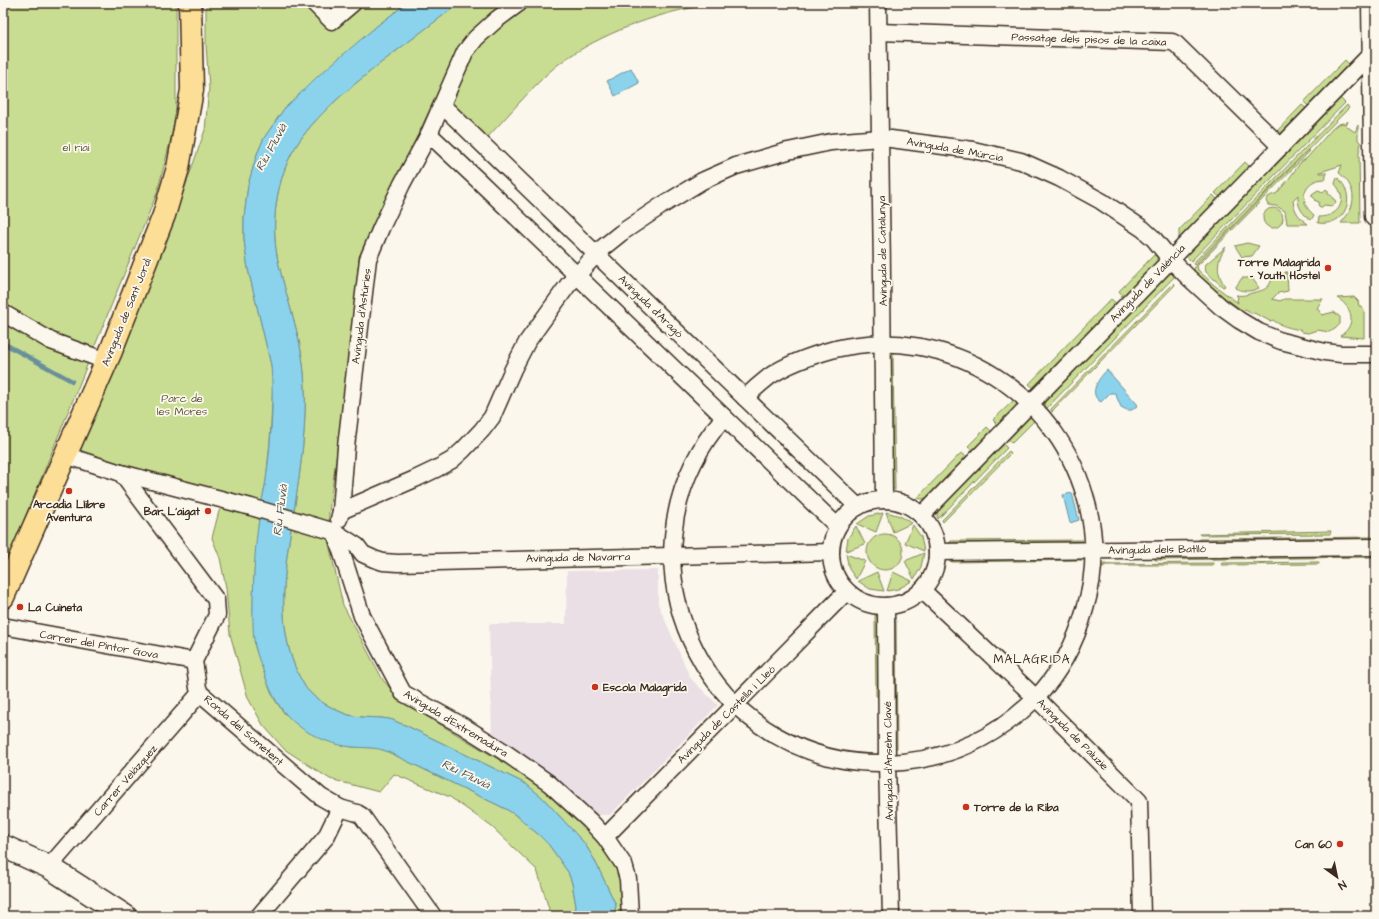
<svg xmlns="http://www.w3.org/2000/svg" width="1379" height="919" font-family="'Architects Daughter',sans-serif">
<style>
.built{fill:#e9dfe5}
.green{fill:#c8dd92;stroke:#828458}
.water{fill:#8bd3ec;stroke:#6b8f9a}
.lines{fill:none;stroke-linecap:round;stroke-linejoin:round}
.stream{stroke:#6b8f9a;stroke-width:4.5}
.minor-casing{stroke:#3b2a1e;stroke-width:19}
.secondary-casing{stroke:#3b2a1e;stroke-width:25}
.primary-casing{stroke:#3b2a1e;stroke-width:25}
.minor{stroke:#fbf7ec;stroke-width:16}
.secondary{stroke:#fbf7ec;stroke-width:22}
.primary{stroke:#fcde96;stroke-width:22}
.poi-dot{fill:#c8321e;stroke:#fbf7ec;stroke-width:1.5}
.labels{text-anchor:middle;stroke-width:3.5;stroke-linejoin:round;paint-order:stroke}
.street-label{font-size:11px;fill:#3b2a1e;stroke:#fbf7ec}
.park-label{font-size:11px;fill:#5e573b;stroke:#fbf7ec}
.poi-label{font-size:11px;font-weight:bold;fill:#3b2a1e;stroke:#fbf7ec;text-anchor:end}
.water-label{font-size:12px;font-style:italic;fill:#4f5452;stroke:#fbf7ec}
.neighbourhood-label{font-size:12px;letter-spacing:1px;fill:#3b2a1e;stroke:#fbf7ec}
</style>
<rect width="100%" height="100%" fill="#fbf7ec"/>
<filter id="ink" filterUnits="userSpaceOnUse"><feTurbulence type="fractalNoise" baseFrequency=".025" numOctaves="2"/><feDisplacementMap in="SourceGraphic" scale="8" xChannelSelector="R" yChannelSelector="G"/><feConvolveMatrix kernelMatrix="1 2 1 2 8 2 1 2 1" color-interpolation-filters="sRGB"/></filter>
<g filter="url(#ink)">
<polygon class="built" points="658,570 658,604 690,677 693,681 718,705 610,815 598,815 577,796 554,776 492,737 489,624 566,624 567,571"/>
<g class="green">
<polygon points="3,3 176,3 176,119 157,193 3,572"/>
<polygon points="206,3 307,3 333,28 368,3 407,3 378,25 284,109 264,138 257,154 248,185 244,218 244,240 248,269 271,365 273,382 270,441 266,481 259,518 254,575 253,608 255,647 268,684 275,700 284,713 318,736 336,743 352,747 378,748 386,751 506,809 520,818 529,827 538,834 549,845 568,872 572,883 576,906 575,916 547,916 549,909 537,870 492,827 450,797 394,774 379,792 330,779 284,749 263,725 248,698 230,634 226,588 220,558 212,538 219,511 234,494 205,489 74,458 168,236 205,130 209,88 206,45"/>
<path d="M460,3H507L455,56L359,260L344,399L329,512L328,540L343,605L383,680L401,701L533,780L590,831L613,863L620,877L621,916H614L616,905L594,859L585,844L543,798L526,784L405,725C401,724 397,722 393,720C379,716 363,719 349,715C341,713 333,708 325,704C316,698 308,693 303,683C266,620 292,538 300,470C304,439 307,405 304,373C301,335 286,298 278,261C271,228 275,191 288,161C305,122 350,88 382,62C408,42 434,22 460,3Z"/>
<path d="M530,3H721V4C708,6 694,7 681,10C638,20 581,43 548,73C526,94 506,118 485,140L452,104L453,96C460,83 465,67 473,55C485,36 512,16 530,3Z"/>
<polygon points="1345,60 1350,65 1309,107 1304,102"/>
<polygon points="1340,98 1345,103 1191,261 1186,256 1187,254"/>
<polygon points="1302,105 1307,109 1283,133 1277,134 1275,133"/>
<polygon points="1347,105 1349,108 1194,265 1193,263"/>
<path d="M1348,121L1346,126L1355,132L1358,125V140L1361,143L1359,152L1360,223H1341C1344,219 1348,215 1350,210C1357,196 1351,182 1339,173L1342,165L1320,172V173H1327L1325,179C1303,179 1297,202 1314,215L1311,220C1302,214 1297,206 1298,195L1293,200C1294,211 1299,218 1308,224H1287L1285,211L1276,206L1268,205L1266,201L1268,197L1274,194H1276L1288,180L1301,162L1307,158L1332,129L1338,124L1343,123L1345,124Z"/>
<path d="M1308,150L1310,151L1197,266L1198,270L1214,285L1238,303L1237,300L1238,297L1236,295C1244,296 1245,295 1252,293C1262,290 1268,291 1272,279H1276V277H1285V272H1287L1288,291L1278,293L1272,299L1280,301L1284,299H1323L1317,308L1322,315L1334,312L1340,317V324L1335,329L1329,332L1317,330L1308,333L1302,332L1300,330C1291,328 1280,326 1273,320L1270,321L1254,313H1250L1249,311L1245,309L1243,311L1221,295L1195,272L1194,269L1196,265Z"/>
<polygon points="1245,162 1251,168 1221,198 1215,193"/>
<path d="M1337,177C1358,196 1346,227 1318,223L1319,217C1339,217 1349,199 1335,184Z"/>
<polygon points="1326,189 1328,191 1328,194 1332,196 1332,198 1335,200 1336,202 1333,206 1324,205 1322,207 1320,207 1318,205 1319,202 1314,200 1315,199 1312,196 1312,194 1318,190 1323,192"/>
<polygon points="1213,195 1218,200 1179,240 1179,230"/>
<circle cx="1273" cy="218" r="10"/>
<polygon points="1247,243 1259,246 1252,256 1242,257 1235,246"/>
<path d="M1226,247C1216,260 1216,273 1225,286L1223,287L1206,272L1205,267L1206,264Z"/>
<polygon points="1154,255 1156,256 1157,255 1157,263 1122,298 1120,296 1122,295 1119,291"/>
<polygon points="1170,273 1177,274 1046,409 1044,402 1047,397 1165,277"/>
<path d="M1242,278H1252L1259,288C1251,292 1243,292 1235,288Z"/>
<polygon points="1174,283 1175,285 1054,409 1052,412 1051,409"/>
<path d="M1354,297L1358,301L1359,306H1361L1364,310V338L1340,336C1357,325 1353,307 1337,298Z"/>
<polygon points="1111,299 1117,304 1034,388 1029,384"/>
<polygon points="892,353 893,355 895,490 891,487 890,354"/>
<polygon points="1016,398 1017,402 1016,408 997,426 995,425 996,423 993,420"/>
<polygon points="1028,417 1037,418 1012,443 1007,438"/>
<polygon points="987,427 992,432 974,451 968,446"/>
<polygon points="1002,443 1007,448 938,519 937,516 938,510"/>
<polygon points="1009,451 1011,453 943,522 942,520"/>
<polygon points="961,453 968,457 927,498 922,499 917,498"/>
<polygon points="886,512 900,516 912,523 893,532"/>
<polygon points="883,513 876,532 857,524 869,516"/>
<polygon points="913,525 921,537 924,551 905,543"/>
<polygon points="856,526 865,544 846,551 848,538"/>
<polygon points="1331,531 1330,534 1200,535 1199,534"/>
<circle cx="885" cy="552" r="18"/>
<polygon points="1372,537 1372,540 1199,542 1199,539"/>
<polygon points="1083,540 1084,542 1081,543 949,543 951,541"/>
<polygon points="924,553 921,567 914,579 905,561"/>
<polygon points="846,554 865,561 856,579 849,569"/>
<polygon points="1373,554 1373,557 1155,560 1154,556"/>
<polygon points="1083,558 1086,560 953,562 949,561 952,559"/>
<polygon points="1319,562 1319,564 1222,565 1221,563"/>
<polygon points="1213,563 1213,565 1106,565 1103,567 1103,565 1105,564"/>
<polygon points="877,572 884,591 870,589 858,581"/>
<polygon points="893,572 912,581 898,589 887,591"/>
<polygon points="875,614 879,619 880,696 876,696"/>
<polygon points="893,619 896,621 897,748 895,748"/>
</g>
<g class="water">
<path d="M407,3H460C434,22 408,42 382,62C350,88 305,122 288,161C275,191 271,228 278,261C286,298 301,335 304,373C307,405 304,439 300,470C292,538 266,620 303,683C308,693 316,698 325,704C333,708 341,713 349,715C363,719 379,716 393,720C397,722 401,724 405,725L526,784L543,798L585,844L594,859L616,905L614,916H575L576,906L572,883L568,872L549,845L538,834L529,827L520,818L506,809L386,751C375,747 365,748 353,747C335,746 314,737 300,727C282,714 271,695 265,675C261,665 257,656 255,646C252,630 253,613 253,597C254,571 255,545 259,519C260,506 264,493 266,480C271,442 274,403 271,365L248,269L244,240V218L248,185L257,154L264,138L284,109L319,75L378,25Z"/>
<polygon points="631,68 639,83 615,96 607,81"/>
<path d="M1107,370L1138,405L1132,410H1127L1121,407L1115,393H1110L1101,402C1087,394 1099,378 1107,370Z"/>
<polygon points="1072,493 1079,520 1070,523 1063,495"/>
</g>
<g class="lines">
<polyline class="stream" points="3,343 72,381"/>
<defs>
<g id="minor">
<polyline points="314,3 332,21 353,3"/>
<path d="M878,3C881,169 883,334 884,500"/>
<polyline points="879,32 1172,42 1176,44 1281,147"/>
<polyline points="442,107 447,110 858,507"/>
<polyline points="429,134 480,182 837,526"/>
<polyline points="3,313 51,341 106,361"/>
<path d="M724,417C601,562 712,780 903,762C955,757 997,736 1035,699C1059,674 1076,642 1085,609C1095,576 1096,540 1088,507C1061,393 949,323 835,349C813,355 789,363 770,376C761,383 753,390 745,398"/>
<polyline points="65,455 121,473 251,507 335,532 357,546 363,554 374,559 383,562 398,563 831,552"/>
<polyline points="121,473 216,600 217,615 194,661 198,688 200,693 321,797 340,808 357,813 362,816 433,916"/>
<circle cx="884" cy="553" r="53"/>
<polyline points="341,511 415,479 436,469 452,460 463,450 482,430 492,417 513,369 527,342 568,285 601,249 621,233 661,206 702,181 736,166 788,151 831,142 880,138 891,139 973,150 1021,161 1059,178 1101,201 1143,229 1154,239 1171,260 1189,278 1221,307 1239,320 1259,332 1281,341 1325,352 1341,354 1376,354"/>
<polyline points="922,515 1373,52"/>
<polyline points="339,519 341,511 346,447 368,259 381,228 402,184 429,134 465,52 476,38 496,20 519,3"/>
<polyline points="335,532 362,616 403,693 463,726 503,751 550,784 590,821 605,837 624,865 628,879 630,916"/>
<polyline points="937,552 1376,547"/>
<polyline points="922,590 1036,698 1139,801 1142,916"/>
<polyline points="886,606 887,763 891,916"/>
<polyline points="3,626 194,661"/>
<polyline points="605,837 847,591"/>
<polyline points="49,867 200,693"/>
<polyline points="259,916 326,837 340,808"/>
</g>
<g id="secondary">
<polyline points="1373,3 1376,216"/>
<polyline points="3,846 49,867 125,916"/>
</g>
<polyline id="primary" points="3,597 111,351 164,215 178,168 192,90 190,3"/>
</defs>
<use href="#minor" class="minor-casing"/>
<use href="#secondary" class="secondary-casing"/>
<use href="#primary" class="primary-casing"/>
<use href="#minor" class="minor"/>
<use href="#secondary" class="secondary"/>
<use href="#primary" class="primary"/>
</g>
</g>
<g class="poi-dot">
<circle cx="1328" cy="268" r="4"/>
<circle cx="69" cy="491" r="4"/>
<circle cx="208" cy="511" r="4"/>
<circle cx="20" cy="607" r="4"/>
<circle cx="595" cy="687" r="4"/>
<circle cx="966" cy="807" r="4"/>
<circle cx="1340" cy="844" r="4"/>
</g>
<g class="labels">
<g class="street-label">
<text transform="translate(1089 39) rotate(2)" y="4">Passatge dels pisos de la caixa</text>
<text transform="translate(955 149) rotate(10)" y="4">Avinguda de Múrcia</text>
<text transform="translate(882 251) rotate(-91)" y="4">Avinguda de Catalunya</text>
<text transform="translate(1147 283) rotate(-46)" y="4">Avinguda de València</text>
<text transform="translate(651 306) rotate(44)" y="4">Avinguda d'Aragó</text>
<text transform="translate(126 312) rotate(-68)" y="4">Avinguda de Sant Jordi</text>
<text transform="translate(361 316) rotate(-83)" y="4">Avinguda d'Astúries</text>
<text transform="translate(1157 549) rotate(-1)" y="4">Avinguda dels Batlló</text>
<text transform="translate(578 557) rotate(-1)" y="4">Avinguda de Navarra</text>
<text transform="translate(99 644) rotate(10)" y="4">Carrer del Pintor Gova</text>
<text transform="translate(726 714) rotate(-45)" y="4">Avinguda de Castella i Lleó</text>
<text transform="translate(456 723) rotate(31)" y="4">Avinguda d'Extremadura</text>
<text transform="translate(244 730) rotate(41)" y="4">Ronda del Sometent</text>
<text transform="translate(1073 734) rotate(45)" y="4">Avinguda de Paluzie</text>
<text transform="translate(888 761) rotate(-91)" y="4">Avinguda d'Anselm Clavé</text>
<text transform="translate(125 780) rotate(-49)" y="4">Carrer Velázquez</text>
</g>
<g class="park-label">
<text x="76" y="151">el riai</text>
<text x="182" y="402">Parc de<tspan x="182" dy="13">les Mores</tspan></text>
</g>
<g class="poi-label">
<text x="1320" y="266">Torre Malagrida<tspan x="1320" dy="13">- Youth Hostel</tspan></text>
<text x="69" y="508" text-anchor="middle">Arcadia Llibre<tspan x="69" dy="13">Aventura</tspan></text>
<text x="200" y="515">Bar L'aigat</text>
<text x="28" y="611" text-anchor="start">La Cuineta</text>
<text x="603" y="691" text-anchor="start">Escola Malagrida</text>
<text x="974" y="811" text-anchor="start">Torre de la Riba</text>
<text x="1332" y="848">Can 60</text>
</g>
<g class="water-label">
<text transform="translate(271 147) rotate(-61)" y="4">Riu Fluvià</text>
<text transform="translate(280 510) rotate(-83)" y="4">Riu Fluvià</text>
<text transform="translate(466 774) rotate(26)" y="4">Riu Fluvià</text>
</g>
<g class="neighbourhood-label">
<text x="1032" y="663">MALAGRIDA</text>
</g>
</g>
<rect width="1379" height="919" fill="none" stroke="#fbf7ec" stroke-width="16"/>
<rect x="8" y="8" width="1363" height="903" fill="none" stroke="#3b2a1e" stroke-width="1.5" filter="url(#ink)"/>
<g transform="translate(1337 877) rotate(147)" stroke="#fbf7ec" stroke-width="3" paint-order="stroke">
<path d="M0-3L7 15L0 10L-7 15Z" fill="#3b2a1e"/>
<text y="-6" font-size="11" font-weight="bold" text-anchor="middle" fill="#3b2a1e">N</text>
</g>
</svg>
